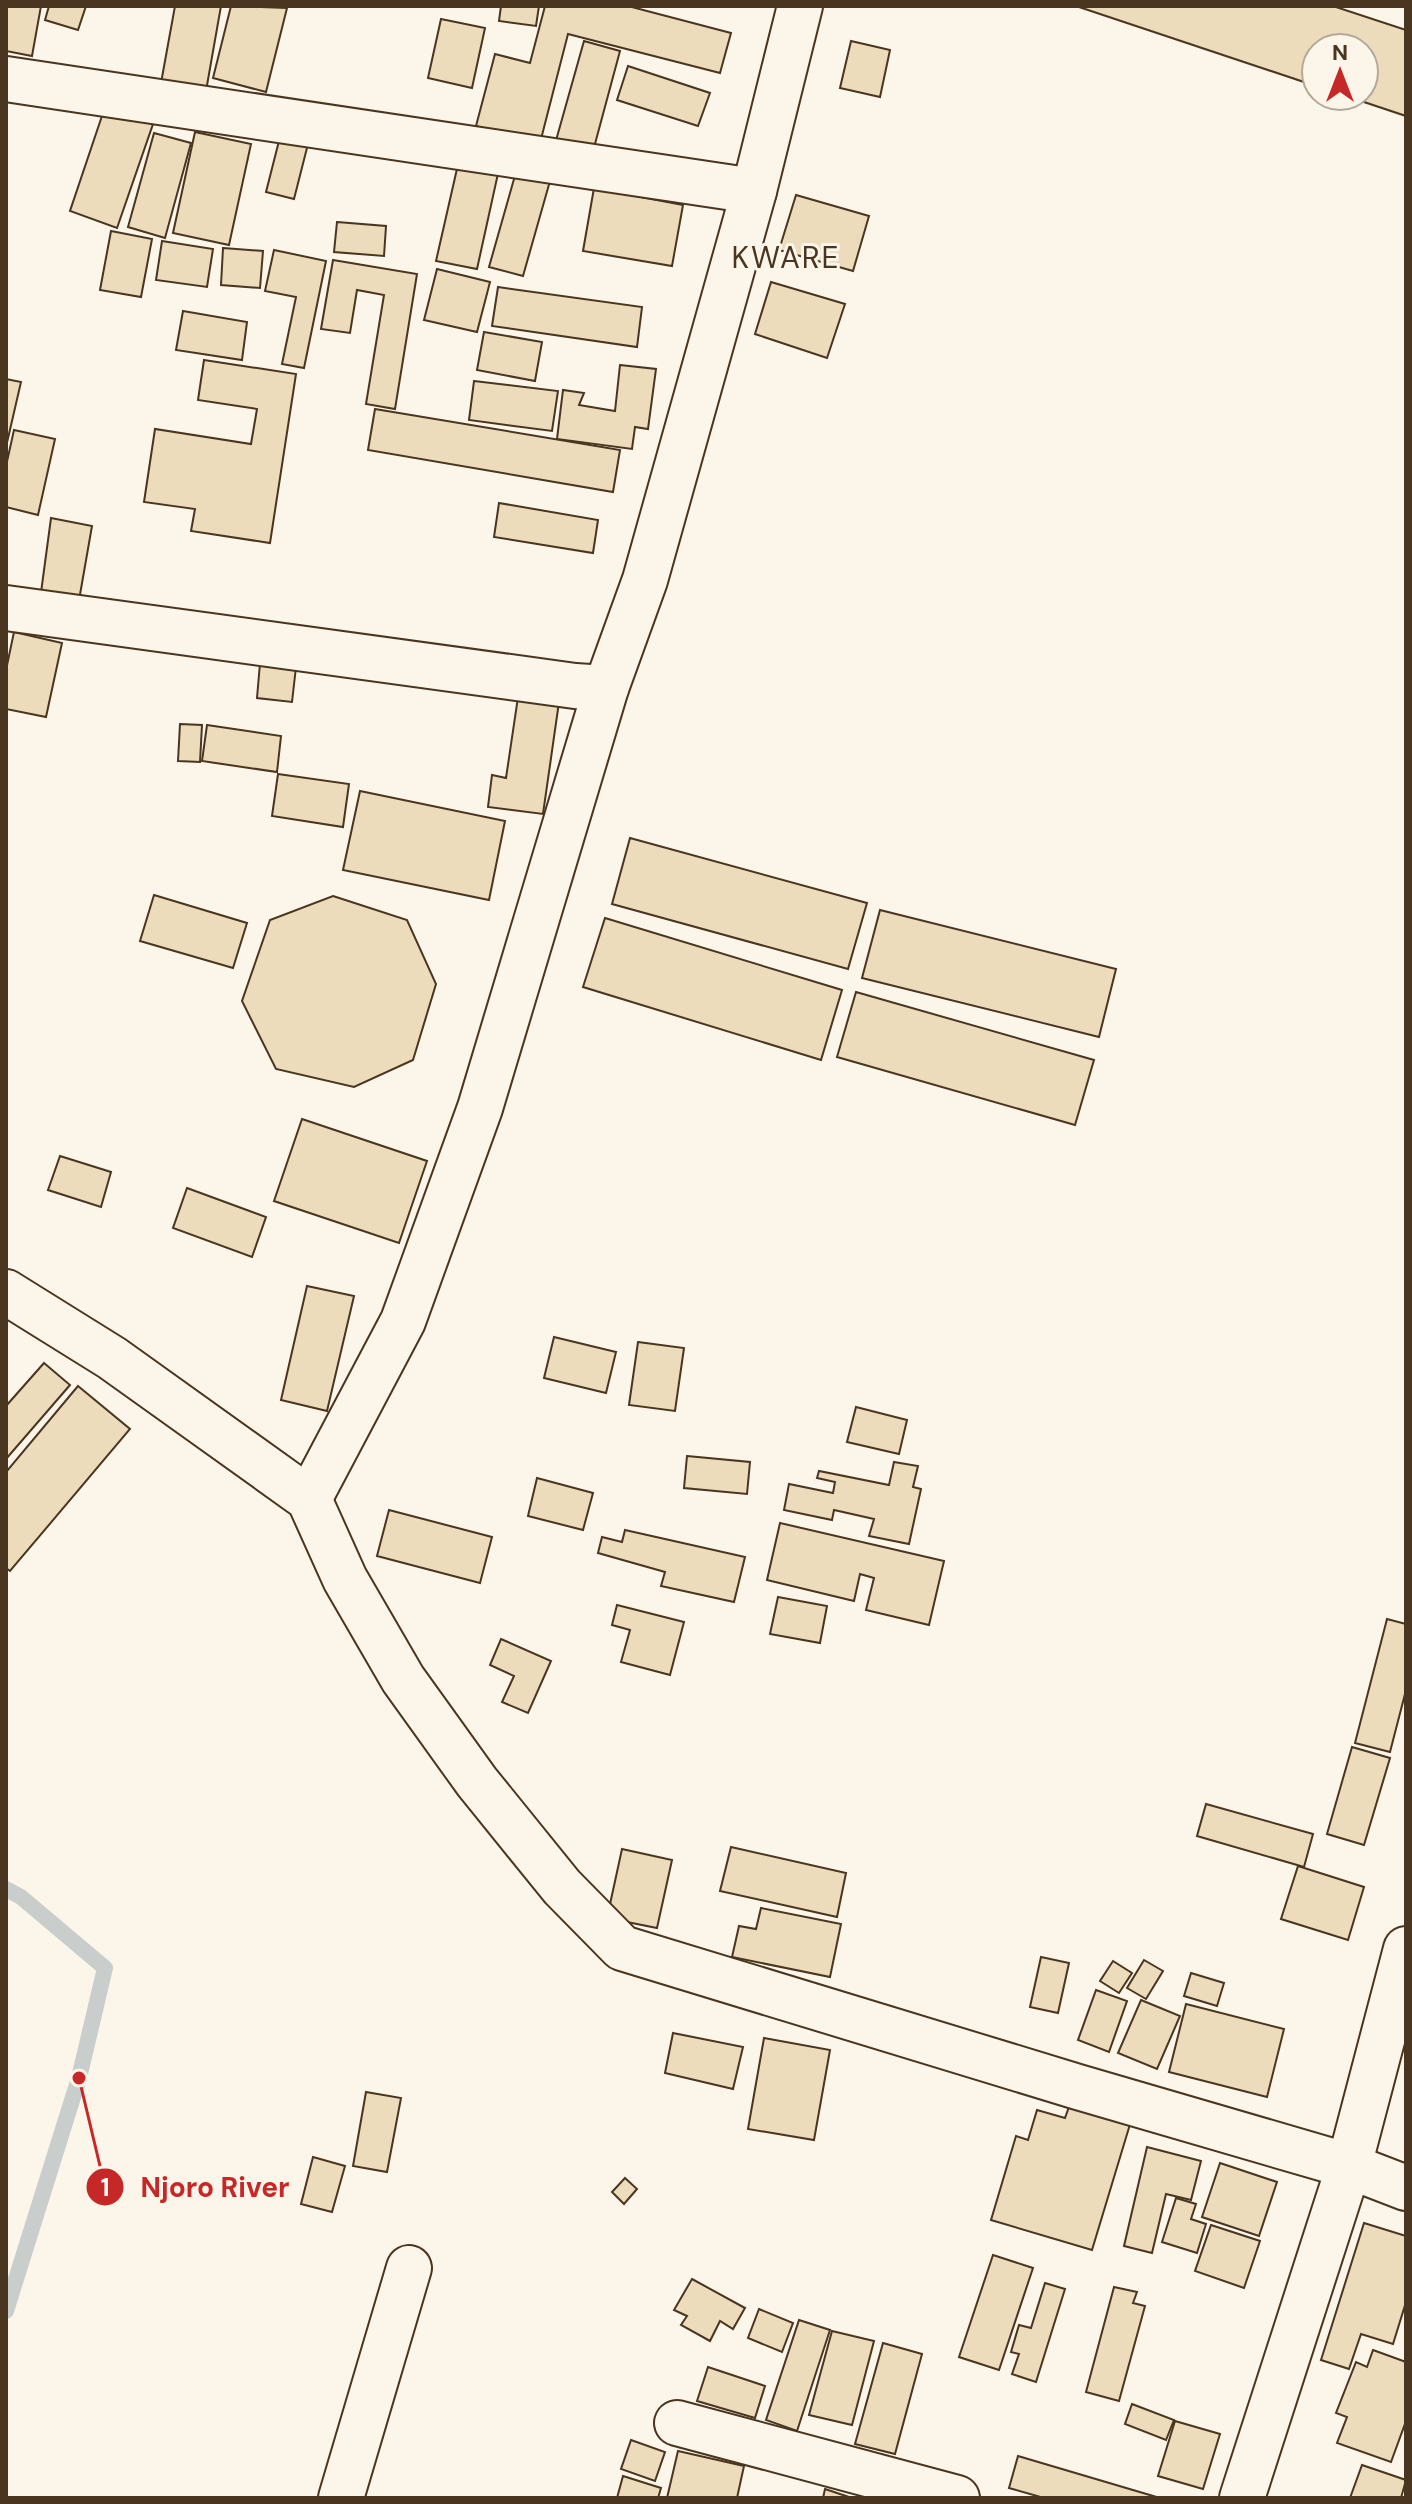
<svg xmlns="http://www.w3.org/2000/svg" width="1412" height="2504" font-family="'DM Sans',sans-serif">
<style>
.lines{fill:none;stroke-linecap:round;stroke-linejoin:round}
.stream{stroke:#c9cecd;stroke-width:16}
.building{fill:#ecdcbc;stroke:#4a3520;stroke-width:2}
.street-casing{stroke:#4a3520;stroke-width:48}
.street{stroke:#fbf6e9;stroke-width:44}
.labels{text-anchor:middle;stroke-width:6;stroke-linejoin:round;paint-order:stroke}
.quarter-label{font-size:30px;letter-spacing:2px;fill:#4a3520;stroke:#fbf6e9}
.leader{fill:none;stroke:#c62828;stroke-width:3}
.callout-dot{fill:#c62828;stroke:#fbf6e9;stroke-width:3}
.mark-label{font-size:24px;text-anchor:middle;font-weight:bold;fill:#fff}
.callout-label{font-size:28px;text-anchor:middle;font-weight:bold;fill:#c62828;stroke:#fbf6e9;stroke-width:6;stroke-linejoin:round;paint-order:stroke}
</style>
<rect width="100%" height="100%" fill="#fbf6e9"/>
<g class="lines">
<polyline class="stream" points="6,1889 21,1897 105,1968 79,2078 6,2311"/>
</g>
<g class="building">
<polygon points="6,6 41,6 32,56 6,51"/>
<polygon points="49,6 86,6 78,30 45,20"/>
<polygon points="175,6 221,6 206,91 161,83"/>
<polygon points="231,6 287,8 266,92 213,78"/>
<polygon points="501,6 539,6 536,26 499,21"/>
<polygon points="545,6 628,6 731,33 720,73 568,34 540,143 476,126 495,54 530,63"/>
<polygon points="1076,6 1333,6 1406,30 1406,116 1346,96 1364,96 1364,48 1316,48 1316,86"/>
<polygon points="441,19 485,28 472,88 428,78"/>
<polygon points="584,41 620,51 592,155 555,144"/>
<polygon points="851,41 890,50 880,97 840,88"/>
<polygon points="628,66 710,93 698,126 617,100"/>
<polygon points="105,107 153,124 117,228 70,211"/>
<polygon points="195,132 251,144 229,245 173,233"/>
<polygon points="154,133 191,143 165,238 128,227"/>
<polygon points="281,133 309,140 294,199 266,192"/>
<polygon points="459,160 499,169 477,269 436,261"/>
<polygon points="516,172 550,181 523,276 489,267"/>
<polygon points="594,188 683,205 672,266 583,251"/>
<polygon points="796,195 869,216 853,271 779,250"/>
<polygon points="337,222 386,226 384,256 334,252"/>
<polygon points="111,231 152,239 141,297 100,290"/>
<polygon points="162,241 213,249 207,287 156,280"/>
<polygon points="223,248 263,251 260,288 221,285"/>
<polygon points="274,250 326,261 304,368 282,364 296,297 265,291"/>
<polygon points="333,260 417,274 395,409 366,404 384,295 357,290 350,333 321,329"/>
<polygon points="437,269 490,282 477,332 424,320"/>
<polygon points="771,282 845,304 827,358 755,334"/>
<polygon points="498,287 642,307 637,347 492,326"/>
<polygon points="183,311 247,322 242,360 176,350"/>
<polygon points="484,332 542,342 535,381 477,370"/>
<polygon points="204,360 296,374 270,543 191,531 195,509 144,502 155,429 251,444 257,409 198,400"/>
<polygon points="620,365 656,369 648,429 635,427 632,449 557,439 563,390 584,393 579,405 615,411"/>
<polygon points="6,379 21,382 6,447"/>
<polygon points="474,381 558,391 552,431 469,420"/>
<polygon points="375,409 620,450 613,492 368,450"/>
<polygon points="14,430 55,439 38,515 6,507 6,466"/>
<polygon points="499,503 598,520 593,553 494,537"/>
<polygon points="51,518 92,526 78,606 40,600"/>
<polygon points="14,632 62,643 46,717 6,709 6,670"/>
<polygon points="260,663 296,667 292,702 257,698"/>
<polygon points="518,697 559,702 543,814 488,807 492,775 506,778"/>
<polygon points="180,724 202,725 200,762 178,761"/>
<polygon points="207,725 281,736 277,772 202,761"/>
<polygon points="278,774 349,784 343,827 272,816"/>
<polygon points="360,791 505,821 489,900 343,870"/>
<polygon points="630,838 867,903 848,969 612,904"/>
<polygon points="154,895 247,923 233,968 140,941"/>
<polygon points="333,896 407,920 436,984 413,1060 354,1087 276,1069 242,1001 270,920"/>
<polygon points="880,910 1116,969 1099,1037 862,978"/>
<polygon points="605,918 842,990 821,1060 583,987"/>
<polygon points="856,992 1094,1060 1075,1125 837,1057"/>
<polygon points="302,1119 427,1161 399,1243 274,1201"/>
<polygon points="60,1156 111,1172 101,1207 48,1190"/>
<polygon points="187,1188 266,1217 252,1257 173,1228"/>
<polygon points="307,1286 354,1296 327,1411 281,1400"/>
<polygon points="554,1337 616,1352 606,1393 544,1378"/>
<polygon points="638,1342 684,1348 675,1411 629,1405"/>
<polygon points="44,1363 70,1385 6,1459 6,1406"/>
<polygon points="78,1386 130,1429 10,1571 6,1568 6,1472"/>
<polygon points="856,1407 907,1420 899,1454 847,1442"/>
<polygon points="687,1456 750,1462 747,1494 684,1488"/>
<polygon points="894,1462 918,1466 913,1487 921,1489 909,1544 869,1536 874,1519 834,1510 832,1520 784,1510 789,1484 833,1493 835,1482 817,1478 819,1471 889,1485"/>
<polygon points="537,1478 593,1493 583,1530 528,1516"/>
<polygon points="389,1510 492,1537 480,1583 377,1556"/>
<polygon points="780,1523 944,1561 929,1625 866,1610 874,1578 860,1574 854,1601 767,1580"/>
<polygon points="625,1530 745,1557 734,1602 661,1586 665,1572 598,1553 602,1537 622,1542"/>
<polygon points="778,1597 827,1606 820,1643 770,1634"/>
<polygon points="617,1605 684,1622 670,1675 621,1662 630,1630 612,1625"/>
<polygon points="1387,1619 1406,1624 1406,1690 1390,1752 1355,1743"/>
<polygon points="501,1639 551,1661 528,1713 502,1702 514,1676 490,1665"/>
<polygon points="1352,1747 1390,1758 1364,1845 1327,1834"/>
<polygon points="1206,1804 1313,1834 1304,1867 1197,1836"/>
<polygon points="731,1847 846,1873 837,1917 720,1891"/>
<polygon points="622,1849 672,1860 657,1928 607,1918"/>
<polygon points="1298,1866 1364,1887 1348,1940 1281,1919"/>
<polygon points="761,1908 841,1924 830,1977 732,1957 739,1926 756,1929"/>
<polygon points="1041,1957 1069,1963 1058,2013 1030,2007"/>
<polygon points="1144,1960 1163,1971 1146,1999 1127,1988"/>
<polygon points="1113,1961 1132,1973 1119,1993 1100,1981"/>
<polygon points="1191,1973 1224,1983 1217,2006 1184,1996"/>
<polygon points="1096,1990 1127,2001 1109,2052 1078,2040"/>
<polygon points="1141,2000 1180,2016 1157,2069 1118,2053"/>
<polygon points="1186,2004 1284,2029 1267,2097 1169,2072"/>
<polygon points="673,2033 743,2047 733,2089 665,2073"/>
<polygon points="764,2038 830,2050 814,2140 748,2129"/>
<polygon points="366,2092 401,2098 387,2172 353,2166"/>
<polygon points="1070,2104 1131,2121 1092,2250 991,2220 1016,2136 1028,2140 1037,2110 1065,2118"/>
<polygon points="1147,2147 1201,2161 1191,2200 1166,2194 1152,2253 1124,2246"/>
<polygon points="313,2157 345,2166 332,2212 301,2204"/>
<polygon points="1220,2163 1277,2182 1259,2236 1202,2217"/>
<polygon points="625,2178 637,2189 624,2204 612,2192"/>
<polygon points="1176,2198 1196,2204 1191,2219 1206,2224 1197,2253 1162,2242"/>
<polygon points="1364,2223 1406,2236 1406,2302 1393,2344 1361,2334 1349,2369 1321,2360"/>
<polygon points="1211,2225 1260,2241 1244,2288 1195,2271"/>
<polygon points="993,2255 1033,2268 999,2370 959,2357"/>
<polygon points="692,2279 745,2308 733,2329 720,2321 710,2341 681,2325 687,2316 674,2310"/>
<polygon points="1045,2283 1065,2289 1036,2382 1012,2374 1019,2354 1011,2352 1019,2325 1031,2328"/>
<polygon points="1114,2287 1137,2292 1133,2303 1145,2306 1119,2401 1086,2392"/>
<polygon points="759,2309 793,2323 782,2352 748,2338"/>
<polygon points="799,2320 830,2330 797,2431 766,2420"/>
<polygon points="832,2331 874,2341 852,2425 809,2415"/>
<polygon points="883,2343 922,2354 895,2454 855,2444"/>
<polygon points="1373,2350 1406,2362 1406,2421 1391,2462 1337,2443 1347,2417 1336,2413 1356,2362 1367,2367"/>
<polygon points="708,2367 765,2386 755,2418 697,2401"/>
<polygon points="1132,2404 1174,2420 1166,2440 1125,2424"/>
<polygon points="1175,2421 1220,2434 1203,2489 1158,2476"/>
<polygon points="631,2440 665,2452 655,2481 621,2469"/>
<polygon points="678,2451 744,2466 737,2498 667,2498"/>
<polygon points="1018,2456 1160,2498 1044,2498 1009,2488"/>
<polygon points="1362,2465 1406,2480 1401,2498 1350,2498"/>
<polygon points="623,2476 661,2488 658,2498 617,2498"/>
<polygon points="825,2489 852,2498 823,2498"/>
</g>
<g class="lines">
<defs>
<g id="street">
<polyline points="6,79 754,191"/>
<polyline points="6,608 575,686 606,688"/>
<polyline points="6,1292 112,1358 309,1499 345,1579 403,1679 477,1782 562,1887 622,1948 1078,2087 1349,2166 1406,2188"/>
<polyline points="309,1499 403,1321 480,1108 606,688 645,580 754,191 800,6"/>
<polyline points="677,2423 957,2498"/>
<polyline points="341,2498 409,2268"/>
<polyline points="1242,2498 1349,2166 1406,1949"/>
</g>
</defs>
<use href="#street" class="street-casing"/>
<use href="#street" class="street"/>
</g>
<g class="labels">
<g class="quarter-label">
<text x="786" y="268">KWARE</text>
</g>
</g>
<path class="leader" d="M79 2078L105 2187"/>
<g class="callout-dot">
<circle cx="79" cy="2078" r="8"/>
<circle cx="105" cy="2187" r="20"/>
</g>
<g class="mark-label">
<text x="105" y="2196">1</text>
</g>
<g class="callout-label">
<text x="215" y="2197">Njoro River</text>
</g>
<rect width="1412" height="2504" fill="none" stroke="#4a3520" stroke-width="16"/>
<g transform="translate(1340 72)"><circle r="38" fill="#fbf6e9" stroke="#b4a999" stroke-width="2"/>
<path d="M0-6L14 30L0 20L-14 30Z" fill="#c62828"/>
<text y="-12" font-size="22" font-weight="bold" text-anchor="middle" fill="#4a3520">N</text>
</g>
</svg>
